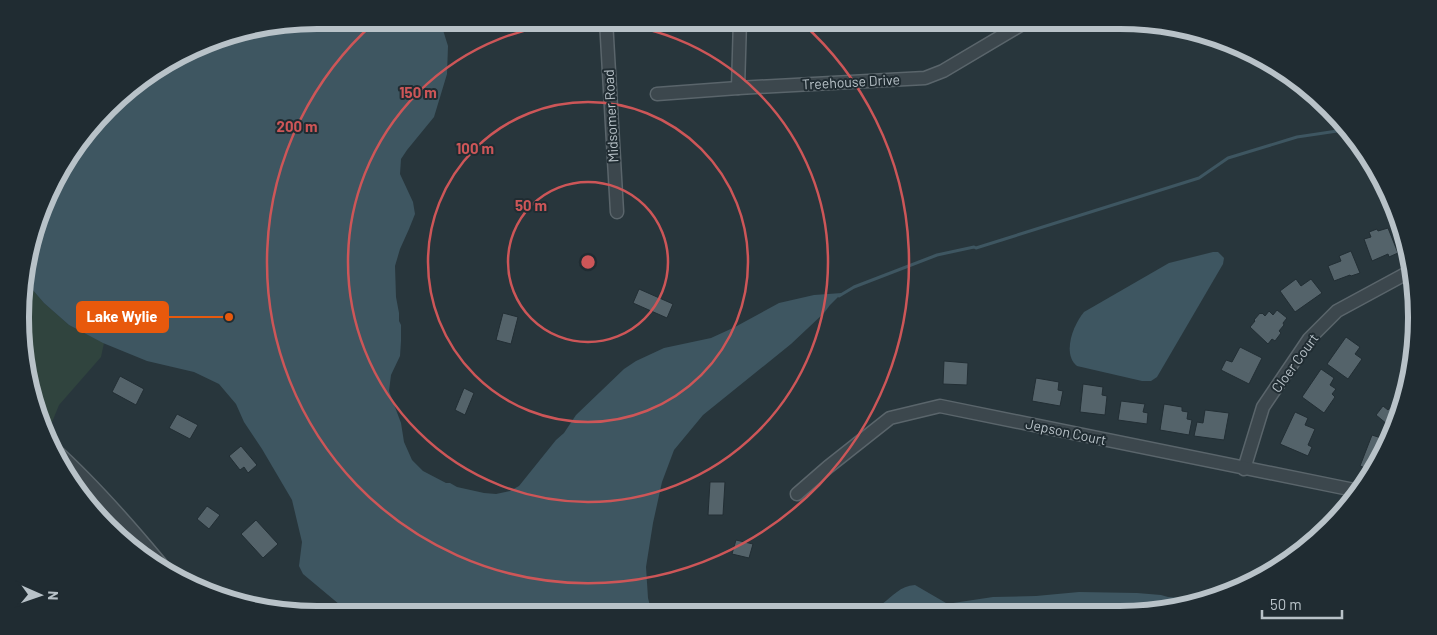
<svg xmlns="http://www.w3.org/2000/svg" width="1437" height="635" font-family="Barlow,sans-serif">
<style>
.green{fill:#30443e}
.water{fill:#3e5661}
.lines{fill:none;stroke-linecap:round;stroke-linejoin:round}
.stream{stroke:#3e5661;stroke-width:3}
.building{fill:#54636a;stroke:#222e34}
.street-casing{stroke:#5a656b;stroke-width:15}
.street{stroke:#3c474d;stroke-width:12}
.ring{fill:none;stroke:#cd5658;stroke-width:2.5}
.labels{text-anchor:middle;stroke-width:4;stroke-linejoin:round;paint-order:stroke}
.street-label{font-size:14px;fill:#b8c2c8;stroke:#202c32}
.rim{fill:none;stroke:#b8c2c8;stroke-width:6}
.centre{fill:#cd5658;stroke:#202c32;stroke-width:2.5}
.ring-label{font-size:15px;text-anchor:middle;font-weight:bold;fill:#cd5658;stroke:#202c32;stroke-width:4;stroke-linejoin:round;paint-order:stroke}
.leader{fill:none;stroke:#e8590c;stroke-width:2}
.callout-dot{fill:#e8590c;stroke:#202c32;stroke-width:2}
.callout{fill:#e8590c;stroke:#e8590c;stroke-width:2}
.callout-label{font-size:15px;text-anchor:middle;font-weight:bold;fill:#fff}
</style>
<rect width="100%" height="100%" fill="#28363c"/>
<polygon class="green" points="25,281 44,303 69,325 104,343 101,357 59,405 48,432 23,357"/>
<g class="water">
<polygon points="318,20 431,20 443,30 448,46 447,74 434,117 407,150 401,159 400,174 413,202 415,214 409,229 400,249 395,266 396,297 399,313 399,321 401,325 401,341 400,356 391,375 389,391 401,423 404,442 412,460 423,471 446,483 450,483 457,487 484,493 496,494 510,491 519,486 556,440 564,433 576,415 624,369 636,361 664,348 711,338 735,327 779,303 814,295 842,293 830,305 824,313 791,344 703,415 674,450 662,482 653,523 646,567 648,598 652,614 352,615 303,574 299,566 302,542 292,500 262,449 244,422 236,404 219,384 194,372 147,361 103,343 69,325 44,303 25,281 26,260 60,169 122,94 222,36"/>
<path d="M1213,252H1218L1224,258L1223,264L1157,377L1151,381H1142L1077,366C1062,354 1073,325 1084,312L1169,263Z"/>
<path d="M915,585L946,603H953L993,597L1036,596L1079,592L1137,593L1161,595L1168,597L1184,598L1188,600L1199,601L1159,612L868,613C873,610 878,607 882,604C893,596 900,586 915,585Z"/>
</g>
<g class="lines">
<polyline class="stream" points="839,296 854,287 937,255 974,247 976,248 1199,178 1228,158 1297,137 1344,130"/>
</g>
<g class="building">
<polygon points="1388,228 1398,253 1389,257 1388,254 1372,261 1364,239 1371,237 1369,232 1377,229 1378,231"/>
<polygon points="1351,251 1360,273 1351,276 1350,275 1334,281 1328,266 1341,261 1339,256"/>
<polygon points="1296,279 1301,286 1311,279 1322,293 1295,312 1280,291"/>
<polygon points="639,289 673,304 667,318 633,303"/>
<polygon points="1277,310 1287,318 1283,323 1284,325 1279,331 1281,333 1275,341 1272,339 1268,344 1250,327 1255,321 1254,320 1260,313 1261,314 1262,313 1265,316 1269,311 1273,315"/>
<polygon points="503,313 518,317 511,344 496,340"/>
<polygon points="1346,337 1360,347 1355,354 1362,359 1348,379 1327,364"/>
<polygon points="1240,347 1262,358 1249,384 1221,370 1226,360 1232,362"/>
<polygon points="944,361 968,363 967,385 943,384"/>
<polygon points="1321,369 1334,378 1330,385 1336,389 1332,394 1335,397 1324,413 1302,397"/>
<polygon points="120,376 144,389 136,405 112,392"/>
<polygon points="1036,378 1059,382 1058,390 1063,391 1060,406 1032,401"/>
<polygon points="1083,384 1103,387 1102,395 1107,396 1105,415 1080,412"/>
<polygon points="464,388 474,393 465,415 455,410"/>
<polygon points="1399,397 1403,400 1401,413 1393,429 1376,415 1383,406 1388,410"/>
<polygon points="1121,401 1145,404 1143,412 1148,413 1147,424 1118,420"/>
<polygon points="1164,404 1182,407 1182,411 1188,412 1187,419 1192,420 1189,435 1160,430"/>
<polygon points="1205,410 1229,413 1224,440 1194,436 1197,422 1203,423"/>
<polygon points="1295,412 1308,418 1305,425 1315,429 1308,445 1312,447 1308,456 1280,444"/>
<polygon points="177,414 198,425 190,439 169,428"/>
<polygon points="1372,435 1387,440 1371,470 1360,466"/>
<polygon points="241,446 257,465 248,473 244,467 240,470 229,456"/>
<polygon points="710,482 725,482 723,515 708,515"/>
<polygon points="207,506 220,515 209,529 197,519"/>
<polygon points="256,520 278,544 263,558 241,534"/>
<polygon points="736,540 753,544 749,558 732,554"/>
</g>
<g class="lines">
<defs>
<g id="street">
<polyline points="606,20 617,212"/>
<polyline points="738,88 740,20"/>
<polyline points="657,94 738,88 925,78 943,71 1029,20"/>
<path d="M54,449C93,484 127,523 161,564"/>
<polyline points="1244,469 1263,407 1309,339 1337,311 1409,272"/>
<polyline points="797,494 828,467 890,418 940,406 1359,491"/>
</g>
</defs>
<use href="#street" class="street-casing"/>
<use href="#street" class="street"/>
</g>
<g class="ring">
<circle cx="588" cy="262" r="80"/>
<circle cx="588" cy="262" r="160"/>
<circle cx="588" cy="262" r="240"/>
<path d="M801 22A321 321 0 1 1 375 22"/>
</g>
<g class="labels">
<g class="street-label">
<text transform="translate(851 82) rotate(-3)" y="5">Treehouse Drive</text>
<text transform="translate(611 116) rotate(-93)" y="5">Midsomer Road</text>
<text transform="translate(1295 363) rotate(-54)" y="5">Cloer Court</text>
<text transform="translate(1066 432) rotate(12)" y="5">Jepson Court</text>
</g>
</g>
<path d="M0 0H1437V635H0ZM317 29H1120A288 288 0 0 1 1408 317V318A288 288 0 0 1 1120 606H317A288 288 0 0 1 29 318V317A288 288 0 0 1 317 29Z" fill="#202c32" fill-rule="evenodd"/>
<path class="rim" d="M317 29H1120A288 288 0 0 1 1408 317V318A288 288 0 0 1 1120 606H317A288 288 0 0 1 29 318V317A288 288 0 0 1 317 29Z"/>
<circle cx="588" cy="262" r="8" class="centre"/>
<g class="ring-label">
<text x="418" y="98">150 m</text>
<text x="297" y="132">200 m</text>
<text x="475" y="154">100 m</text>
<text x="531" y="211">50 m</text>
</g>
<path class="leader" d="M229 317L168 317"/>
<circle class="callout-dot" cx="229" cy="317" r="5"/>
<rect class="callout" x="77" y="302" width="91" height="30" rx="5"/>
<g class="callout-label">
<text x="122" y="322">Lake Wylie</text>
</g>
<g transform="translate(40 595) rotate(92)" stroke="#202c32" stroke-width="4" paint-order="stroke">
<path d="M0-4L9 19L0 12L-9 19Z" fill="#b8c2c8"/>
<text y="-8" font-size="14" font-weight="bold" text-anchor="middle" fill="#b8c2c8">N</text>
</g>
<path d="M1262 610v8h80v-8" fill="none" stroke="#b8c2c8" stroke-width="2.5"/>
<text x="1270" y="610" font-size="15" fill="#b8c2c8" stroke="#202c32" stroke-width="4" paint-order="stroke">50 m</text>
</svg>
